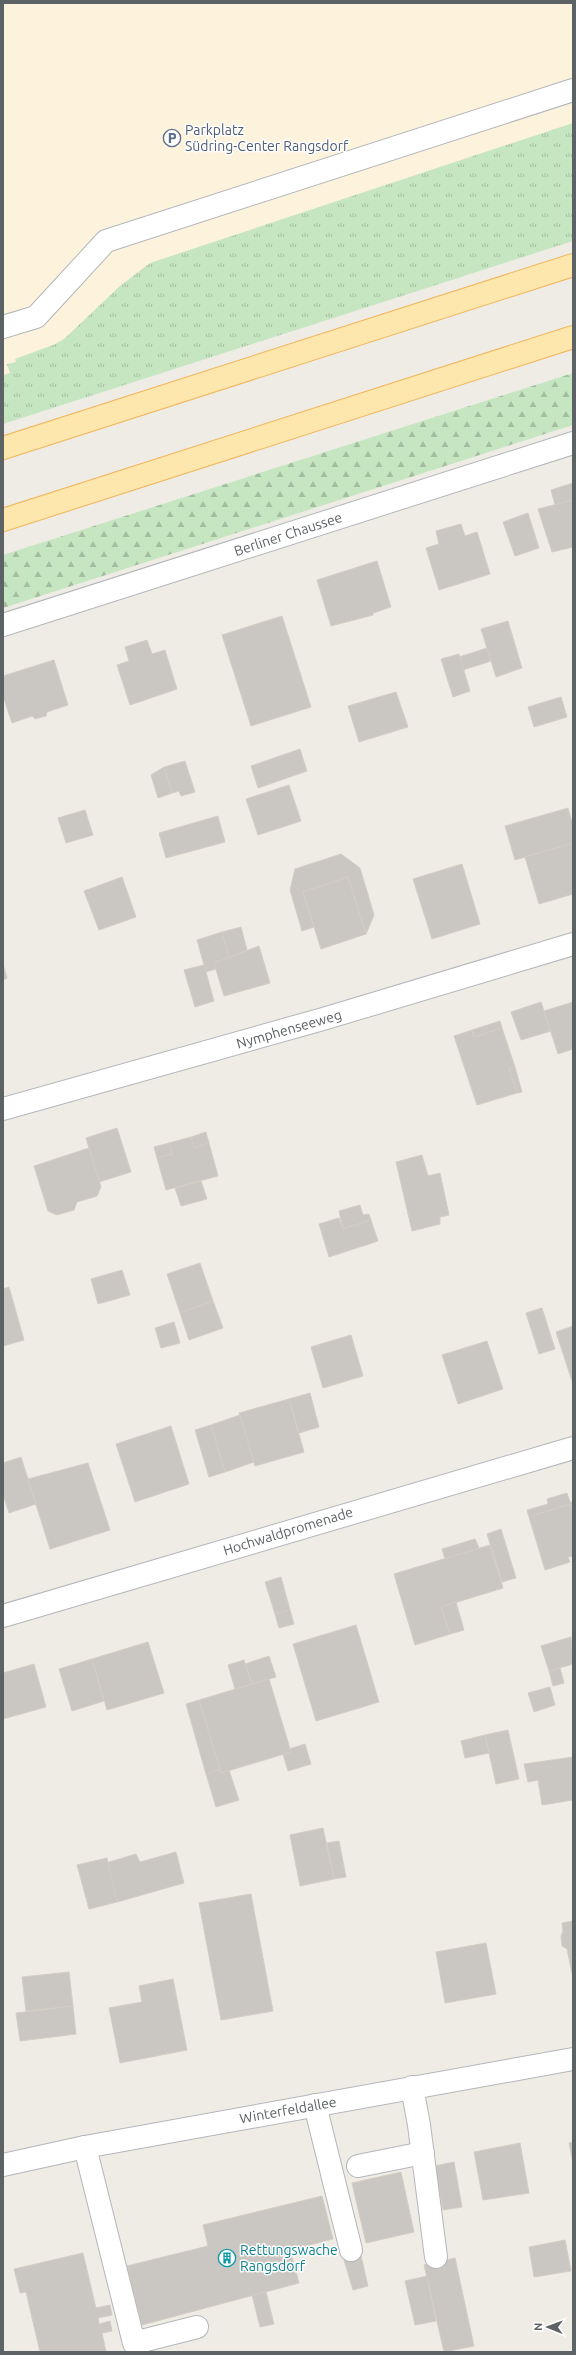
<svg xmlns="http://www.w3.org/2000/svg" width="576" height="2355" font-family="Ubuntu,sans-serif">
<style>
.commercial{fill:#fdf2dc}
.grass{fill:url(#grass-tufts)}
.forest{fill:url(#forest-firs)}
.building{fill:#cac7c2;stroke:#d4cdc4}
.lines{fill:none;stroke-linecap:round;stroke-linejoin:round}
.minor-casing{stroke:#b3b6ba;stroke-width:24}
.major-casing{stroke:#f0b65e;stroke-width:24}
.minor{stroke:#fff;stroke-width:22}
.major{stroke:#fee7ac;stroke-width:22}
.labels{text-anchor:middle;stroke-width:3;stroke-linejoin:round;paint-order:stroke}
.service-label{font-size:14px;fill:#4e5e75;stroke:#fff;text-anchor:start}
.street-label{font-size:14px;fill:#5d6265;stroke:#fff}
.culture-label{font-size:14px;fill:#0d838f;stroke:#fff;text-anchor:start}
</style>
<defs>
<pattern id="grass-tufts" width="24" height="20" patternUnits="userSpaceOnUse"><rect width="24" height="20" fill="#c6e6c2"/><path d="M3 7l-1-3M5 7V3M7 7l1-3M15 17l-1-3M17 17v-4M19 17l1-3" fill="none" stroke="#a4bea1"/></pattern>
<pattern id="forest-firs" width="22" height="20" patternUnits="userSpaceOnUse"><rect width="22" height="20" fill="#c6e6c2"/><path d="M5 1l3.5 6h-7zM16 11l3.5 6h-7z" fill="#a4bea1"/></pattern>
</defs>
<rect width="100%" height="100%" fill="#efece5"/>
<polygon class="commercial" points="3,3 573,3 573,148 3,389"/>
<polygon class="grass" points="573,123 573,241 3,424 3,375 10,373 7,364 16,362 15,359 53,345 64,339 120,286 150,263"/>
<polygon class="forest" points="573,373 573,425 3,608 3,555"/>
<g class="building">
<polygon points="573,483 573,500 555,505 551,490"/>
<polygon points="573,500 573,547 552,552 538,509"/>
<polygon points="528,513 539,548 515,556 503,522"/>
<polygon points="461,524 465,536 477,532 490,574 439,590 426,548 439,544 436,531"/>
<polygon points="377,561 391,607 373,613 373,615 331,626 317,580"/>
<polygon points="282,616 311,707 251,726 222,635"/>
<polygon points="508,621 522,668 496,677 481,629"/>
<polygon points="147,640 152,654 165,650 177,689 130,705 117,665 129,661 125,647"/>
<polygon points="487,648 491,661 463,670 459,657"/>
<polygon points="459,654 470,691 453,697 441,659"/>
<polygon points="54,660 68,705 47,712 46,716 35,719 32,716 12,723 3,696 3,676"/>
<polygon points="396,692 408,727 359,742 348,706"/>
<polygon points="561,697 567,717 534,727 528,707"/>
<polygon points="300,749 307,771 258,788 251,766"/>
<polygon points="185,761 195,792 181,796 179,791 172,793 164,767"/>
<polygon points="164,767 172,793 158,798 151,775"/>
<polygon points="289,785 301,821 258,835 246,799"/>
<polygon points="568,808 573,825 573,843 515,860 505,826"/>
<polygon points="85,810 93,835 66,843 58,818"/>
<polygon points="218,816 225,842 166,858 159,833"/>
<polygon points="573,843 573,894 539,904 525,857"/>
<polygon points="341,854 360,868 372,908 374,915 366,934 348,877 303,892 314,927 302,931 290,890 295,869"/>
<polygon points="462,864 480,924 432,939 413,879"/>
<polygon points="122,877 136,917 99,930 84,891"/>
<polygon points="348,877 366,934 321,949 303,892"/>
<polygon points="241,927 247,950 229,958 222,932"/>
<polygon points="222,932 229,958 214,963 216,969 206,972 197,940"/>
<polygon points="259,946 270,983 224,996 214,963"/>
<polygon points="3,964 7,978 3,980"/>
<polygon points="204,965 214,1001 195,1007 184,970"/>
<polygon points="541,1002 551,1031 521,1040 511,1012"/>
<polygon points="573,1002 573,1049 558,1054 544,1011"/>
<polygon points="500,1021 502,1028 474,1037 472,1030"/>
<polygon points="502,1028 515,1067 509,1069 517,1093 477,1105 454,1036 472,1030 474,1037"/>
<polygon points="515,1067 522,1092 517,1093 509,1069"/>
<polygon points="117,1128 131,1172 99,1182 86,1138"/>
<polygon points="206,1132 209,1143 194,1148 191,1137"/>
<polygon points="191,1137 194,1148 209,1143 218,1176 166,1190 157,1158 172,1154 169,1143"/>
<polygon points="169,1143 172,1154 157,1158 154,1147"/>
<polygon points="89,1148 101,1187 97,1196 77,1202 74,1210 57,1215 48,1211 34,1166"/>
<polygon points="422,1155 428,1176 440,1173 449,1215 440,1217 440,1224 412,1231 396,1162"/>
<polygon points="201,1181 207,1199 181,1206 175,1188"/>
<polygon points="360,1205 363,1215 369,1214 371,1220 343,1229 339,1211"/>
<polygon points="339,1218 343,1229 371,1220 378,1241 329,1257 319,1224"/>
<polygon points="200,1263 213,1301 180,1313 167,1274"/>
<polygon points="122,1270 130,1295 98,1304 91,1279"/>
<polygon points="9,1287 24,1340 3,1346 3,1289"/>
<polygon points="213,1301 223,1328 189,1340 180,1313"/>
<polygon points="542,1308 555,1349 539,1354 526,1313"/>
<polygon points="174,1322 180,1343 161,1348 155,1328"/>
<polygon points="573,1326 573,1380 572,1381 556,1332"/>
<polygon points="351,1335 363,1376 323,1388 311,1347"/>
<polygon points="487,1341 503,1389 458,1404 442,1355"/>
<polygon points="310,1393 319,1427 299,1433 289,1399"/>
<polygon points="289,1399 304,1452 255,1466 239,1413"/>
<polygon points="240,1415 254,1462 225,1472 211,1425"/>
<polygon points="211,1425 225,1472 209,1477 195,1430"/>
<polygon points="171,1426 189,1484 135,1502 116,1444"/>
<polygon points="21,1457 36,1504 9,1513 3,1494 3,1463"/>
<polygon points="88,1463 110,1530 50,1549 28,1479"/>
<polygon points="567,1493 570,1502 573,1502 573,1510 570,1504 529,1517 527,1510 548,1504 547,1499"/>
<polygon points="570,1504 573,1510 573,1556 568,1557 570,1562 545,1570 529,1517"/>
<polygon points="501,1529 516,1578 502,1582 487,1534"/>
<polygon points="475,1539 479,1548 445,1559 442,1549"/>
<polygon points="490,1545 503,1588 441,1607 450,1634 415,1645 394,1574"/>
<polygon points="281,1577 290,1610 275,1614 265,1582"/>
<polygon points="456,1602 464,1630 450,1634 441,1607"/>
<polygon points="290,1610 294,1624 279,1628 275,1614"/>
<polygon points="356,1625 379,1702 316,1721 293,1644"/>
<polygon points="571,1637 573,1664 549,1671 541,1646"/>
<polygon points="148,1642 164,1693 107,1710 92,1659"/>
<polygon points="269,1656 276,1677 252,1684 245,1664"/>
<polygon points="92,1659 104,1701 72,1711 59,1669"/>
<polygon points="244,1660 252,1684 235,1689 228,1665"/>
<polygon points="34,1664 46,1707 3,1719 3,1673"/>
<polygon points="560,1668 564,1683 553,1686 549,1671"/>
<polygon points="269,1679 291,1752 221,1773 199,1700"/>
<polygon points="550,1687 555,1705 534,1712 528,1693"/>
<polygon points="199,1700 220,1769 206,1774 186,1704"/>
<polygon points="508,1730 519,1779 496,1784 485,1735"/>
<polygon points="485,1735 489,1753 465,1758 461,1741"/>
<polygon points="305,1744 311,1764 288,1771 283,1754 291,1752 289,1749"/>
<polygon points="573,1757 573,1800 542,1805 538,1780 528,1782 524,1764"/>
<polygon points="220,1769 221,1773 229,1770 239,1800 216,1807 206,1774"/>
<polygon points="323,1828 334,1879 300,1886 290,1835"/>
<polygon points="339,1841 346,1877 334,1879 327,1843"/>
<polygon points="176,1852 184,1883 117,1902 106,1863 136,1854 140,1862"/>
<polygon points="107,1858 117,1902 89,1909 77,1865"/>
<polygon points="251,1894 273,2011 221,2020 199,1903"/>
<polygon points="573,1921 573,1978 567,1949 562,1946 561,1936 563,1931 562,1923"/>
<polygon points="486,1943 496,1994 445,2003 436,1952"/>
<polygon points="69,1972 73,2006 26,2011 22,1977"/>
<polygon points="173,1979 187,2050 120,2063 109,2008 142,2002 139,1986"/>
<polygon points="73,2006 76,2034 20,2041 16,2013"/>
<polygon points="573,2142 573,2163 569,2143"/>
<polygon points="520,2143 529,2193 483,2200 474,2152"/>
<polygon points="454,2162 462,2207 443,2210 435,2166"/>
<polygon points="401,2172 414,2232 366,2243 352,2183"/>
<polygon points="322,2196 333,2239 290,2250 299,2283 142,2325 127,2266 208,2246 203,2225"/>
<polygon points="565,2240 571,2271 534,2277 529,2247"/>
<polygon points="83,2253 96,2308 110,2305 112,2315 98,2318 99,2324 110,2321 112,2331 102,2333 106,2352 40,2352 26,2292 20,2293 14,2269"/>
<polygon points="361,2256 368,2286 353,2290 344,2260"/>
<polygon points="455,2258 474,2346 444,2352 424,2265"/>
<polygon points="427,2276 436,2321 415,2325 405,2281"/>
<polygon points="266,2292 274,2324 260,2327 252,2295"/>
</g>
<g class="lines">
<defs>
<g id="minor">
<polyline points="3,327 36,317 106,241 573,90"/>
<polyline points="3,625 573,443"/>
<polyline points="3,1109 323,1019 573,944"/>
<polyline points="3,1616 573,1448"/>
<polyline points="412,2087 419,2125 436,2257"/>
<polyline points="315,2105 351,2250"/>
<polyline points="85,2147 134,2343 197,2327"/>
<polyline points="3,2165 85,2147 573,2059"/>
<polyline points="358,2166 423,2153"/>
</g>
<g id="major">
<polyline points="3,448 573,265"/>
<polyline points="3,520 573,337"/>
</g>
</defs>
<use href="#minor" class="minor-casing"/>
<use href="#major" class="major-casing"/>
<use href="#minor" class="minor"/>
<use href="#major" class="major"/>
</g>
<defs>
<symbol id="parking-ring" viewBox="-11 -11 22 22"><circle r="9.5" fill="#fff" stroke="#5c6f8a" stroke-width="1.5"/><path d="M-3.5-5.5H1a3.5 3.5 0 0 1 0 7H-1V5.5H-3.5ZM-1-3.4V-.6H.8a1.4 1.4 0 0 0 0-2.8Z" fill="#5c6f8a"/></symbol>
<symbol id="building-ring" viewBox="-11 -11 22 22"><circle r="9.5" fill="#fff" stroke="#0f9aa8" stroke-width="1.5"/><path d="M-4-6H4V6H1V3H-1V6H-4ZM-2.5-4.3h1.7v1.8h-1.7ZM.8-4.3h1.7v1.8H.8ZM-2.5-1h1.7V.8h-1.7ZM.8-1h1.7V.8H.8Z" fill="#0f9aa8"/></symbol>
</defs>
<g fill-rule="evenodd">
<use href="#parking-ring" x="162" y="128" width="20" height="20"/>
<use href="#building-ring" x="217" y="2248" width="20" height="20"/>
</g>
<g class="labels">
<g class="service-label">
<text x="185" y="135">Parkplatz<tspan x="185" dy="16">Südring-Center Rangsdorf</tspan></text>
</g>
<g class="street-label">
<text transform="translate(288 534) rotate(-18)" y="5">Berliner Chaussee</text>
<text transform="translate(289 1029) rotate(-16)" y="5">Nymphenseeweg</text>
<text transform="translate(288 1531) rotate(-17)" y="5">Hochwaldpromenade</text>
<text transform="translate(288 2110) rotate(-10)" y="5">Winterfeldallee</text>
</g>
<g class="culture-label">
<text x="240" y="2255">Rettungswache<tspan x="240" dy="16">Rangsdorf</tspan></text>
</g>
</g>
<rect width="576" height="2355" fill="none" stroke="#5d6265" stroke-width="8"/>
<g transform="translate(548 2327) rotate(271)" stroke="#ffffff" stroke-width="3" paint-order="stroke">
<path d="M0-3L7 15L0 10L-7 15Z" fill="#5d6265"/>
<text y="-6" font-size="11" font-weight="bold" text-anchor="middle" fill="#5d6265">N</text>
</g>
</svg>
